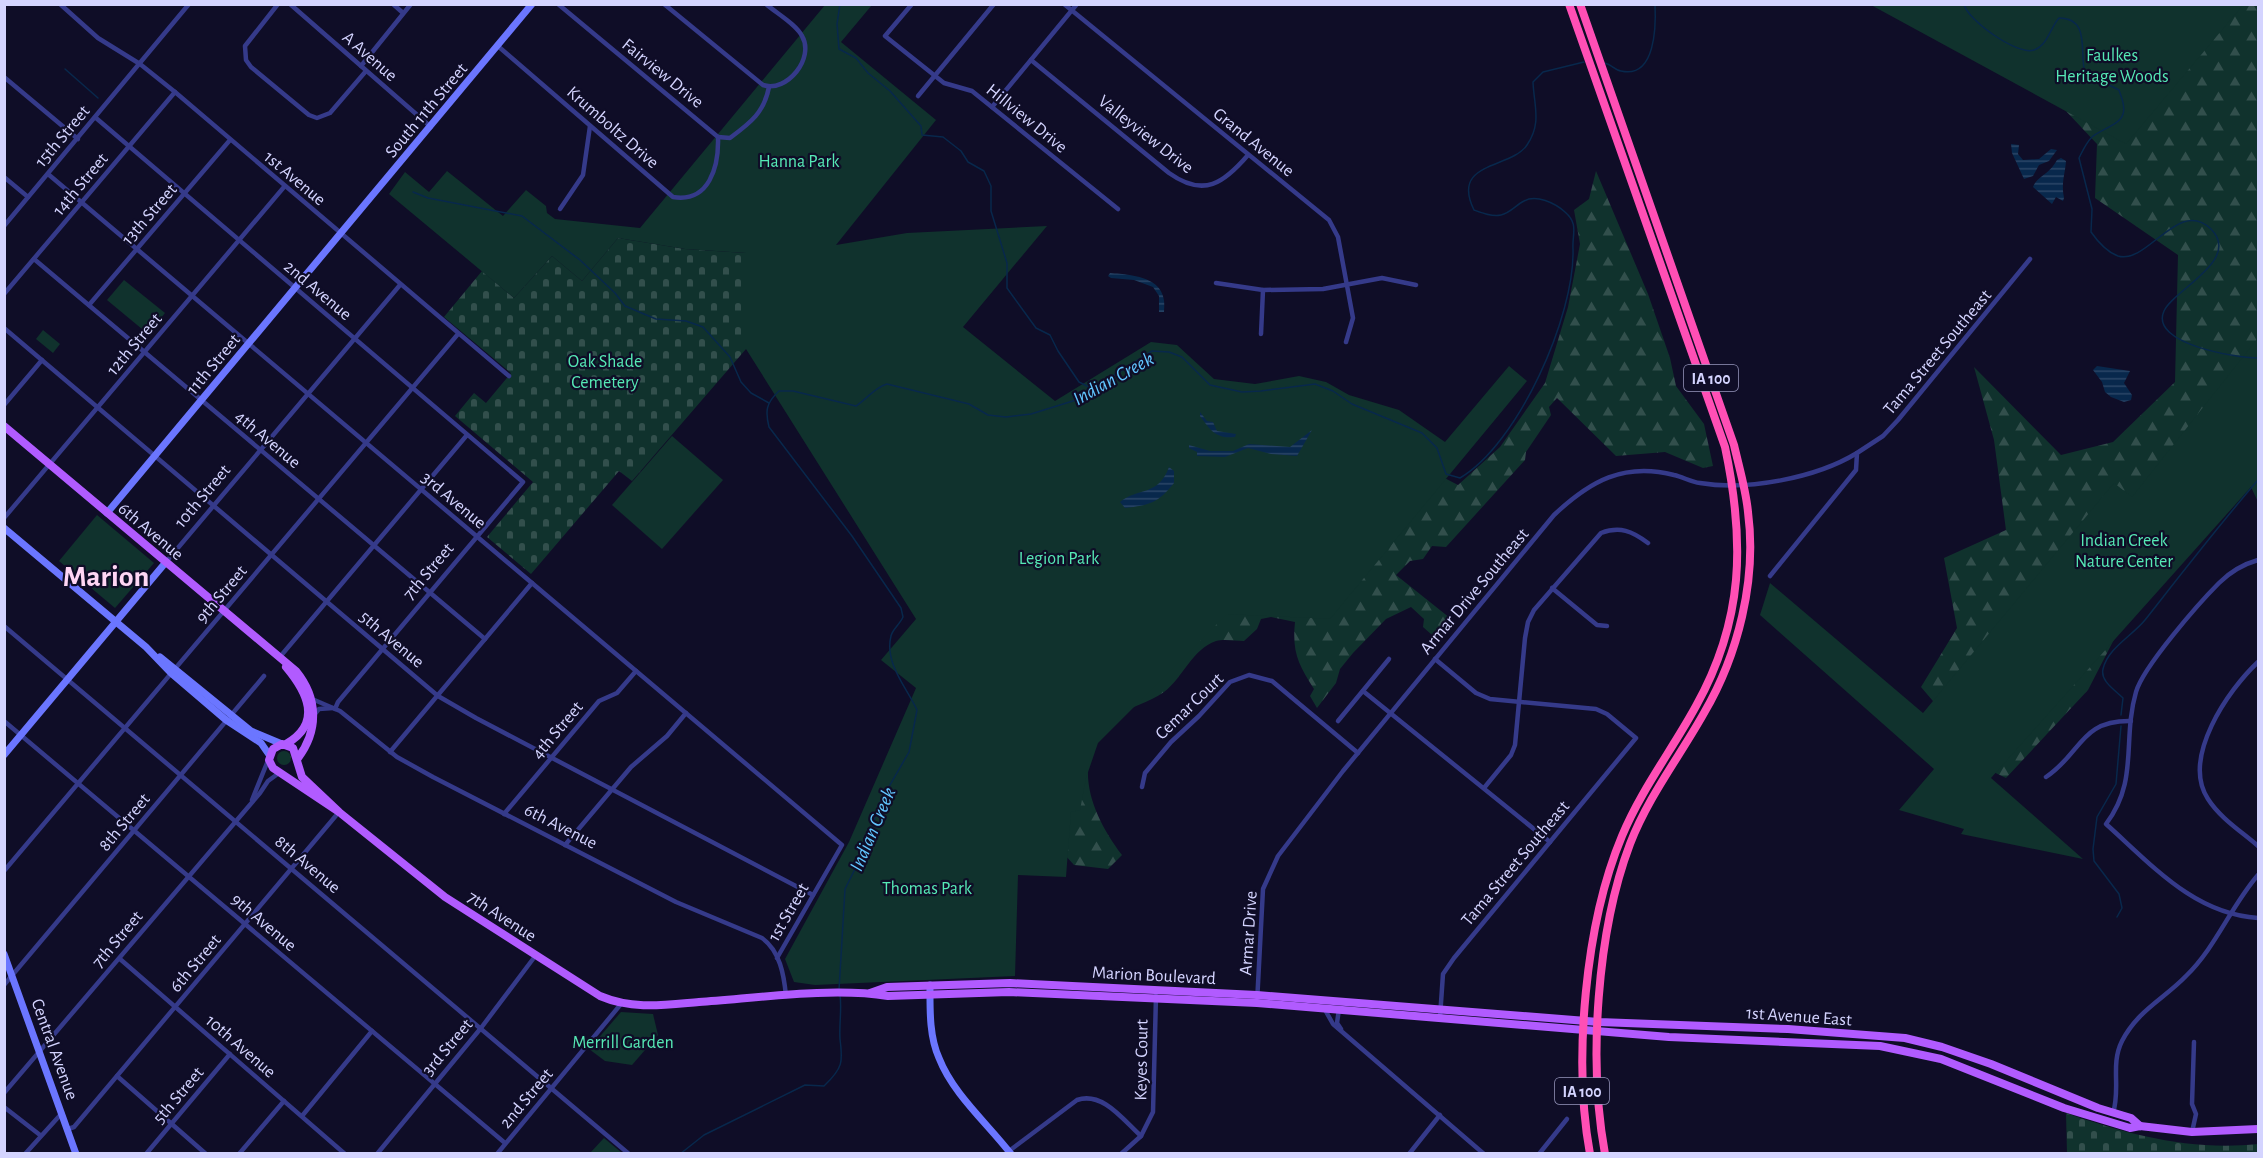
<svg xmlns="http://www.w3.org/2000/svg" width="2263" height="1158" font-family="'Alegreya Sans',sans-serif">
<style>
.grass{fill:url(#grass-tufts)}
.forest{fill:url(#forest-firs)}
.cemetery{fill:url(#cemetery-stones)}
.park{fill:#10322d}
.water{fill:url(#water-rules)}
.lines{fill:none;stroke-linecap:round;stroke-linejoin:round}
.stream{stroke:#08284c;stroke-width:1.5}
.street{stroke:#353a8a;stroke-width:4.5}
.secondary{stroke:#6b76ff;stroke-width:7}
.primary{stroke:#b15bff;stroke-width:8}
.highway{stroke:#ff4fb5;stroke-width:8}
.labels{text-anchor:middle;stroke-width:4.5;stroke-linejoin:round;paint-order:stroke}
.shield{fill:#0f0d27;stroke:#9998be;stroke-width:1.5}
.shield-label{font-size:16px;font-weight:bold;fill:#d4d4ff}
.park-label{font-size:18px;fill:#56e9b5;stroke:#0f0d27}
.street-label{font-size:18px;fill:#d4d4ff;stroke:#0f0d27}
.water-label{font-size:20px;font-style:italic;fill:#62c6ff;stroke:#0f0d27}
.town-label{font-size:30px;font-weight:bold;fill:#ffd6f4;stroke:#0f0d27}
</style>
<defs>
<pattern id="grass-tufts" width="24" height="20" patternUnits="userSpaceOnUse" patternTransform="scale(1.5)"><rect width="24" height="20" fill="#10322d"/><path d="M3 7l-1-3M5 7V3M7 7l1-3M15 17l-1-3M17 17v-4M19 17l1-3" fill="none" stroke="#324f4c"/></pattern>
<pattern id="forest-firs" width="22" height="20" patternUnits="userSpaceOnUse" patternTransform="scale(1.5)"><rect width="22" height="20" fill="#10322d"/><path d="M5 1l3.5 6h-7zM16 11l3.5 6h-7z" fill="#324f4c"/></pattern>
<pattern id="cemetery-stones" width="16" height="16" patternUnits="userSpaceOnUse" patternTransform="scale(1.5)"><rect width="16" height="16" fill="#10322d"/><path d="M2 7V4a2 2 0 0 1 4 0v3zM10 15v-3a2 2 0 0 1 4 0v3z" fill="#324f4c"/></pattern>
<pattern id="water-rules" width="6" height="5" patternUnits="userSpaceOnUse" patternTransform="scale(1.5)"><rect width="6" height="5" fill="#08284c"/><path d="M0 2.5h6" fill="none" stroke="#2b4667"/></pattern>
</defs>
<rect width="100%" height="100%" fill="#0f0d27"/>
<circle class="grass" cx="284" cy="758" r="7"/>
<g class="forest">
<polygon points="1893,5 2258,5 2258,450 2124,620 2088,690 2006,778 1981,766 1955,727 1921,687 1957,628 1944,558 2006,530 1994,440 1974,367 2061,455 2113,442 2175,382 2178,255 2095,198 2097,144 2034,77"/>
<path d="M1596,171L1648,294L1670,358L1676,386L1704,424L1713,466L1703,468L1665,452L1616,456L1557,398L1549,407L1551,415L1526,452L1525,460L1446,547L1432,546L1423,559L1410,561L1396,575L1455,622L1440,642L1423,627L1424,619L1411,607L1386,619L1353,653L1340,669L1336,683L1317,708L1310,696L1314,689C1298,664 1292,652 1295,622L1271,617L1261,619L1257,629L1244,641C1236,641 1224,639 1216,641C1192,649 1183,678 1164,692C1149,703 1129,706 1115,718C1068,757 1090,813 1122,855L1108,869L1074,865L1065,855L917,557L1431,471L1458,485L1500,447L1545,383L1568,307L1580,244L1574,210L1589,199Z"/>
</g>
<g class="cemetery">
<polygon points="618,238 685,249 746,253 746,349 632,481 619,471 531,574 487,537 533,482 455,416 474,393 486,403 511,373 444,317 482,271 514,298 552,256 582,281"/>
<path d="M2066,1113C2130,1135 2190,1151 2258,1144V1153H2067Z"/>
</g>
<g class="park">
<polygon points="825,5 872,5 841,42 936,120 836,245 907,233 1047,226 963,327 1055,401 1151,342 1177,345 1214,379 1255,384 1299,376 1326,382 1349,395 1399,410 1445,442 1509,366 1527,381 1330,619 1227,614 1098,743 1086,778 1080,810 1071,812 1066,877 1018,875 1015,976 815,985 794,982 785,959 849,842 916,688 881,660 916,619 746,349 746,253 685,249 618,238 582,281 552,256 514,298 389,194 405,172 429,192 447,171 503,216 526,190 546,206 547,213 555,219 640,228"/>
<polygon points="1871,5 2243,5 2126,144"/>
<polygon points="124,280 165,313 148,334 107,300"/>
<polygon points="43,330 60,344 53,353 36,339"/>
<polygon points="2258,338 2258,502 2251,487 1991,778 2083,859 1961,834 1964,829 1899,810 1934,769 1760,615 1770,583 1923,713 2114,483 2132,497"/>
<polygon points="672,436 723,480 662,549 612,505"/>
<polygon points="97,515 154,563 115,608 59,561"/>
<polygon points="621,1012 653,1014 658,1035 632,1065 605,1061 589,1049"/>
<polygon points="604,1138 622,1153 590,1153"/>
</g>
<g class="water">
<polygon points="2011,144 2019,145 2018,154 2023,160 2039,159 2051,149 2057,150 2049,161 2039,165 2033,176 2024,179 2012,153"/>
<path d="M2061,158L2066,161C2065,175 2061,182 2064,198L2063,201L2056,197L2052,204L2033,187C2038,175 2048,176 2057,160Z"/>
<path d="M1110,273C1135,275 1169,277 1164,312H1159V296L1153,287L1134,280L1111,278L1108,276Z"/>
<polygon points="2097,366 2130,371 2124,383 2132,395 2131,400 2124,402 2111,397 2105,392 2102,382 2093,370"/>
<path d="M1200,412L1207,421L1213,422L1217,431L1236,434L1235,437C1216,439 1211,431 1200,416Z"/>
<polygon points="1312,430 1297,456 1271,454 1248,448 1225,457 1197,456 1197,452 1189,448 1189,445 1210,451 1233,451 1249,444 1290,447"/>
<path d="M1169,467L1174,471V483C1158,503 1150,505 1125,508L1120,502C1138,487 1158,497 1169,467Z"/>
</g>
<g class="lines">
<g class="stream">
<polyline points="840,4 837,24 839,49 856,58 868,73 890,91 921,126 922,135 943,137 961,151 968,162 984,171 991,186 991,211 1007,263 1007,288 1036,328 1050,335 1058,351 1079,382 1093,389"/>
<path d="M1964,4C1967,20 2018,56 2034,50C2048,45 2050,28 2059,18C2091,18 2079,53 2085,73L2119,90C2121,97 2126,106 2123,114C2120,125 2101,129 2092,137C2086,143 2083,150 2079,158L2092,209L2091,232C2098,242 2107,252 2118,256C2148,265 2178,197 2211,229C2242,260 2173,290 2164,311C2149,344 2237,358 2258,358"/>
<path d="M1604,63C1611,64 1615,70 1621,71C1656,79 1656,25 1655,4"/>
<polyline points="65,69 98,98"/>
<polyline points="413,192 428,198 522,216 580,260 615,293 625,306 656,319 686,321 703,327 730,357 741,382 751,393 769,403"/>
<path d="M2121,715L2123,698C2115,690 2100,681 2103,669C2108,648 2132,636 2145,620C2182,573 2219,525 2258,480"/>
<polyline points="2117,917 2122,908 2119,894 2094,861 2093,849 2097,817 2116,784 2121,726"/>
<path d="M839,990L845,889L866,847L879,804L909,752L917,710C907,688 884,663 891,636C892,630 900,624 903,617L901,608L852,536L769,427C765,411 766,403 779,391H793L856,406C867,399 875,387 887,384L969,404L988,415L1006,417L1031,414L1076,400L1152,351L1169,352L1182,357L1210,385L1242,392L1261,391L1315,384L1333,391L1352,404L1422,433L1437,448L1446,474L1460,478C1518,444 1575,316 1573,249C1572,234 1579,224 1565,212C1555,203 1536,194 1524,201C1516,205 1510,213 1501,215C1492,217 1482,213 1474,210C1450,161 1511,169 1527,145C1542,123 1534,106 1533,82L1543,72L1584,62"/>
<path d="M680,1154L704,1135L805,1085L824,1086C843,1068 843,1062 840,1039C839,1024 842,1009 840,995"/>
</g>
<g class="street">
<polyline points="60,4 98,38 140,64 175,92 509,376"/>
<polyline points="278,4 245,46 246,60 251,67 309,115 317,118 330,113 366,71"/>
<polyline points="290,4 431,127"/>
<polyline points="393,4 403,13"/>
<path d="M664,4L763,85C787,93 815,58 802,36C796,24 776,13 766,4"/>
<polyline points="912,4 885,36 944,83 972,91 1118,209"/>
<polyline points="1064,4 1329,220 1338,237 1353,318 1346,342"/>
<path d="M499,47L673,197C709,203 719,167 718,137L558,4"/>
<path d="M1031,60L1169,173C1204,198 1224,183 1248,155"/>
<polyline points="361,66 411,4"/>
<polyline points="4,77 78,139"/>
<polyline points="918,96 994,4"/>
<polyline points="992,107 1077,4"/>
<polyline points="96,118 523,482 338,702 335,709"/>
<path d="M718,137L730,138C750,123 764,113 769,87"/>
<polyline points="48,174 842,845 777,958"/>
<polyline points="4,177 28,197"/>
<polyline points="560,209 583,175 590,126"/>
<polyline points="4,226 189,4"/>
<polyline points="34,259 485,639"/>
<polyline points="1216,283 1263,290 1323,289 1382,278 1416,285"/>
<polyline points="4,294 175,92"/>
<polyline points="89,305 230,140"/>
<polyline points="4,328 438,696 476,718 813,895"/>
<polyline points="1261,334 1263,290"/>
<polyline points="4,405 42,360"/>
<polyline points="4,518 284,187"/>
<path d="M2258,560C2244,564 2230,572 2219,583C2199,603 2143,667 2136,692C2122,740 2139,781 2106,824C2152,865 2194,914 2258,918"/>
<polyline points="166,562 400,285"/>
<polyline points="1770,576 1856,470 1857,453 1883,436 1898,420 2030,259"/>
<polyline points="1552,588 1597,625 1607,626"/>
<polyline points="4,626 629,1154"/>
<polyline points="279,658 467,435"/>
<polyline points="1435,659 1476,693 1490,699 1596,709 1607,714 1636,738 1454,958 1443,974 1440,1017"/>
<path d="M2258,662C2228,690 2181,758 2208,799C2220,818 2242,832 2258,846"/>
<polyline points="1363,691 1550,842"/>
<path d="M312,699L340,711L397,757L433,777L676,902L762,938C780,951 784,975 786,996"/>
<polyline points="314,715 319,709 333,708"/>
<polyline points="4,721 505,1143"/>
<polyline points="1338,721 1389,659"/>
<polyline points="390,752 532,583"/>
<path d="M2046,777C2082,753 2080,720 2131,721"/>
<polyline points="1142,787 1145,773 1171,742 1199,716 1230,682 1249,675 1272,681 1358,753"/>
<path d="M1484,788L1511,755L1515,745L1525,638L1528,622L1534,610L1601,533C1620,526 1632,531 1648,543"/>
<polyline points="252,800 269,758"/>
<polyline points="504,814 599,701 617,693 636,671"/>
<polyline points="565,845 631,767 667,736 686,713"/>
<polyline points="4,871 458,334"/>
<polyline points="120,959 345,1154"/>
<polyline points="4,985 264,676"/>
<path d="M1257,1003L1263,889L1278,856L1343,771L1554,515C1590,481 1624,462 1674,475C1683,477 1691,482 1700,483C1747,491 1816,478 1857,453"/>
<polyline points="1324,1008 1333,1024 1484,1154"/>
<polyline points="1339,1009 1337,1023 1341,1029"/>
<polyline points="117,1076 206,1154"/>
<polyline points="4,1093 260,793 268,781 279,773"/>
<polyline points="4,1107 40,1135"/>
<path d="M2113,1113C2121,1088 2110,1065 2122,1041C2138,1010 2164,999 2186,976C2216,947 2231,906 2258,875"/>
<polyline points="302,1116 372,1031"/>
<polyline points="68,1129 74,1127 339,812"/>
<polyline points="2192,1132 2196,1114 2192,1104 2194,1042"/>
<path d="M1009,1151L1077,1100C1103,1091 1124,1121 1141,1136"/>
<polyline points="25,1154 62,1113"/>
<polyline points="146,1154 230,1054"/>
<polyline points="239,1154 284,1101"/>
<polyline points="377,1154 481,1028 536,955"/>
<polyline points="497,1154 621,1004"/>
<polyline points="1121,1154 1141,1136 1153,1112 1156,996"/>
<polyline points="1409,1154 1440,1115"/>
<polyline points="1539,1154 1567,1119"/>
</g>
<g class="secondary">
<polyline points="107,513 532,4"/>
<polyline points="4,528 146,647 171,673 226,720 261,743 270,756"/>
<polyline points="160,657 251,731 282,744"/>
<polyline points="4,755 166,562"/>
<polyline points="4,954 76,1154"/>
<path d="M930,985C930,1008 929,1036 939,1058C953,1094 987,1123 1011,1154"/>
</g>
<g class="primary">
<path d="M4,426L296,671C318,698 319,730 298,758"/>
<path d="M286,667C307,692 323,723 286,744"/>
<path d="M339,812L302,777L293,748L282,744L273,749L269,760L273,768L339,812L445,897L600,996C633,1010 664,1005 699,1002C757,998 832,987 888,996L1009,992L1257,1003L1669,1037L1880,1046L1941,1059L2064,1108L2130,1128L2140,1126L2192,1132L2258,1129"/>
<polyline points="870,993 887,987 1010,983 1257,995 1599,1022 1788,1029 1905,1038 1942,1047 1991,1064 2098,1108 2131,1118 2140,1126"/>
</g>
<g class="highway">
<path d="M1569,4L1725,447C1745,542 1744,620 1696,706C1672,750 1641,790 1622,836C1585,924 1573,1061 1590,1154"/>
<path d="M1580,4L1734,445C1739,467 1746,490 1748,512C1757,580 1738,655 1704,713C1680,756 1648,797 1630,844C1597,931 1588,1062 1605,1154"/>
</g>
</g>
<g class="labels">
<g class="shield">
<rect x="1684" y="365" width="54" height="26" rx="4.5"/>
<rect x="1555" y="1078" width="54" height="26" rx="4.5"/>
</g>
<g class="shield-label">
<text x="1711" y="384">IA 100</text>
<text x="1582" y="1097">IA 100</text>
</g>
<g class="park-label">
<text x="2112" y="61">Faulkes<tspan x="2112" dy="21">Heritage Woods</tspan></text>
<text x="799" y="167">Hanna Park</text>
<text x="605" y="367">Oak Shade<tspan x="605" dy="21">Cemetery</tspan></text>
<text x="2124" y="546">Indian Creek<tspan x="2124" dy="21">Nature Center</tspan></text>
<text x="1059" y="564">Legion Park</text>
<text x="927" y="894">Thomas Park</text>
<text x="623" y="1048">Merrill Garden</text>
</g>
<g class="street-label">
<text transform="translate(370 56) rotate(41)" y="6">A Avenue</text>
<text transform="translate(663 73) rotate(39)" y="6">Fairview Drive</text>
<text transform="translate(426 110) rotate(-50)" y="6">South 11th Street</text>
<text transform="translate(1027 118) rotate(39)" y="6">Hillview Drive</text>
<text transform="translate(613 127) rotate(41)" y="6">Krumboltz Drive</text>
<text transform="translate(1146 134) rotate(38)" y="6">Valleyview Drive</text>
<text transform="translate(62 136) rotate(-50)" y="6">15th Street</text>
<text transform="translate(1254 142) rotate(39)" y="6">Grand Avenue</text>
<text transform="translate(295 178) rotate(40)" y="6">1st Avenue</text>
<text transform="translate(80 184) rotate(-50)" y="6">14th Street</text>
<text transform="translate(149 214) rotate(-49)" y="6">13th Street</text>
<text transform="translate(318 290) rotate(40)" y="6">2nd Avenue</text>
<text transform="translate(134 344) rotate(-50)" y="6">12th Street</text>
<text transform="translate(1937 352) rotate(-50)" y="6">Tama Street Southeast</text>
<text transform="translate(213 364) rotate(-50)" y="6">11th Street</text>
<text transform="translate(268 439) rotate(40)" y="6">4th Avenue</text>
<text transform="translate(202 496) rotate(-50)" y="6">10th Street</text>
<text transform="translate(454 500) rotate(40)" y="6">3rd Avenue</text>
<text transform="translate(151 531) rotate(40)" y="6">6th Avenue</text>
<text transform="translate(428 571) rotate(-50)" y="6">7th Street</text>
<text transform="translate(1474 591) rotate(-50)" y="6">Armar Drive Southeast</text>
<text transform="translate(221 594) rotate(-50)" y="6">9th Street</text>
<text transform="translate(392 639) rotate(40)" y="6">5th Avenue</text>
<text transform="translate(1189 706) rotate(-44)" y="6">Cemar Court</text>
<text transform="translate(557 730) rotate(-50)" y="6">4th Street</text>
<text transform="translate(124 822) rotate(-50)" y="6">8th Street</text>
<text transform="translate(561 826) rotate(27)" y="6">6th Avenue</text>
<text transform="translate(1515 863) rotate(-50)" y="6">Tama Street Southeast</text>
<text transform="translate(308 864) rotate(40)" y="6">8th Avenue</text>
<text transform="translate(788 912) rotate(-60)" y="6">1st Street</text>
<text transform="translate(502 916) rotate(33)" y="6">7th Avenue</text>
<text transform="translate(264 922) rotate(40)" y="6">9th Avenue</text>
<text transform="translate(1248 933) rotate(-86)" y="6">Armar Drive</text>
<text transform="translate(117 939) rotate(-50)" y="6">7th Street</text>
<text transform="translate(195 963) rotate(-50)" y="6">6th Street</text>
<text transform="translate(1154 975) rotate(3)" y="6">Marion Boulevard</text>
<text transform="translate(1799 1016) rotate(4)" y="6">1st Avenue East</text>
<text transform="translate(241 1046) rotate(41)" y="6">10th Avenue</text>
<text transform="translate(447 1047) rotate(-50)" y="6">3rd Street</text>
<text transform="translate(55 1049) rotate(70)" y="6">Central Avenue</text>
<text transform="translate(1141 1060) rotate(-89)" y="6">Keyes Court</text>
<text transform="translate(178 1095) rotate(-50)" y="6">5th Street</text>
<text transform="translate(526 1098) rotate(-50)" y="6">2nd Street</text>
</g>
<g class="water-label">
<text transform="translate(1113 378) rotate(-29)" y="7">Indian Creek</text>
<text transform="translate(872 829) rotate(-67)" y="7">Indian Creek</text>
</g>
<g class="town-label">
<text x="106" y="586">Marion</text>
</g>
</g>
<rect width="2263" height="1158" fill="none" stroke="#d4d4ff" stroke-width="12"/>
</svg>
